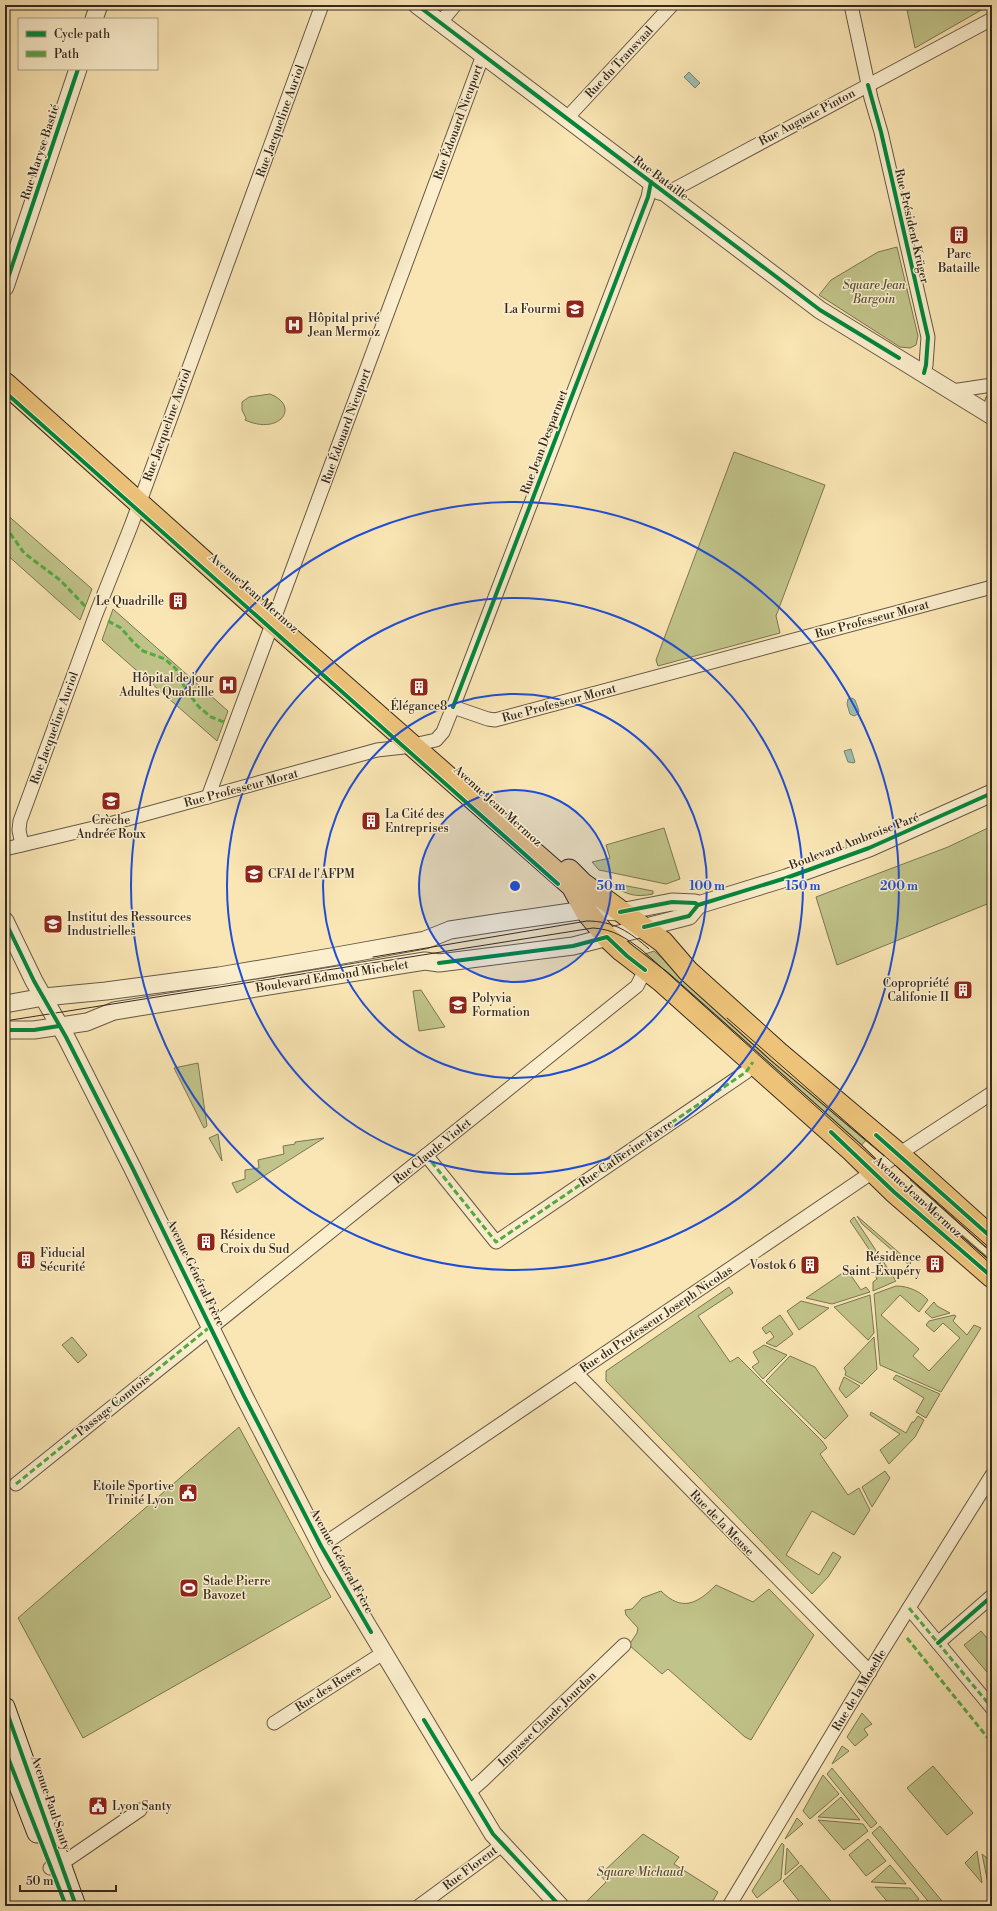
<svg xmlns="http://www.w3.org/2000/svg" width="997" height="1911" font-family="'Libre Bodoni',serif">
<style>
.green{fill:#c1c48a;stroke:#7a7656}
.water{fill:#9ebfaf;stroke:#748376}
.lines{fill:none;stroke-linecap:round;stroke-linejoin:round}
.minor-casing{stroke:#665846;stroke-width:15}
.tertiary-casing{stroke:#665846;stroke-width:19}
.secondary-casing{stroke:#342821;stroke-width:21}
.primary-casing{stroke:#342821;stroke-width:23}
.minor{stroke:#fcefce;stroke-width:13}
.tertiary{stroke:#fcefce;stroke-width:17}
.secondary{stroke:#fcefce;stroke-width:19}
.primary{stroke:#edc37a;stroke-width:21}
.tram{stroke:#342821;stroke-width:1}
.quiet{stroke:#54aa43;stroke-width:3;stroke-dasharray:6 3;stroke-linecap:butt}
.cycleway-casing{stroke:#fcefce;stroke-width:6}
.cycleway{stroke:#00873e;stroke-width:4}
.ring{fill:none;stroke:#1d4ed8;stroke-width:2}
.labels{text-anchor:middle;stroke-width:3;stroke-linejoin:round;paint-order:stroke}
.street-label{font-size:12px;fill:#342821;stroke:#fcefce}
.poi-label{font-size:12px;fill:#342821;stroke:#fcefce;text-anchor:start}
.park-label{font-size:12px;font-style:italic;fill:#574f3b;stroke:#fcefce}
.centre{fill:#1d4ed8;stroke:#fcefce;stroke-width:2}
.ring-label{font-size:12px;text-anchor:middle;font-weight:bold;fill:#1d4ed8;stroke:#fcefce;stroke-width:3;stroke-linejoin:round;paint-order:stroke}
</style>
<rect width="100%" height="100%" fill="#fae6b4"/>
<filter id="stains"><feTurbulence type="fractalNoise" baseFrequency=".005" numOctaves="4"/><feColorMatrix values="0 0 0 0 .2 0 0 0 0 .09 0 0 0 0 .02 0 0 0 .5 -.17"/></filter>
<radialGradient id="worn" r=".72"><stop offset=".6" stop-color="#630" stop-opacity="0"/><stop offset="1" stop-color="#630" stop-opacity=".3"/></radialGradient>
<g class="green">
<polygon points="906,5 990,5 915,48"/>
<polygon points="897,247 918,336 916,345 910,348 900,347 819,295 831,280 878,252"/>
<path d="M270,394C301,406 280,436 245,420L246,418L242,410V402L249,397Z"/>
<polygon points="734,452 825,485 776,616 780,633 658,666 656,660"/>
<polygon points="5,513 92,589 80,620 5,553"/>
<polygon points="113,609 228,711 217,741 102,640"/>
<polygon points="992,826 992,902 837,965 816,897 948,847"/>
<polygon points="664,828 680,879 666,884 599,870 592,862 610,858 606,845"/>
<path d="M612,883L653,891V894C634,898 627,894 610,885Z"/>
<polygon points="654,951 836,1111 868,1138 858,1149 639,956"/>
<polygon points="421,990 445,1027 419,1031 413,991"/>
<polygon points="198,1063 207,1126 204,1128 174,1068"/>
<polygon points="218,1134 222,1161 209,1138"/>
<polygon points="324,1138 237,1193 232,1183 245,1179 245,1170 259,1168 258,1160 284,1154 283,1146 295,1144 295,1142"/>
<polygon points="911,1179 992,1246 992,1253 910,1180"/>
<polygon points="905,1185 992,1261 992,1269 902,1189"/>
<polygon points="857,1216 911,1263 909,1265 862,1224"/>
<polygon points="854,1217 896,1281 873,1291 873,1282 877,1279 875,1275 883,1270 850,1221"/>
<polygon points="847,1270 861,1290 866,1287 870,1292 832,1304 806,1298"/>
<path d="M896,1286C908,1286 920,1291 928,1300L919,1312L900,1295L881,1315L919,1349L913,1356L929,1371L960,1338L943,1323L934,1332L926,1325L929,1321L954,1315L956,1316L953,1321L967,1335L974,1325L981,1328L941,1392L880,1365L874,1294Z"/>
<polygon points="729,1287 733,1293 698,1316 730,1362 738,1357 822,1441 827,1448 820,1454 848,1495 859,1488 870,1510 854,1535 812,1511 786,1555 819,1575 833,1552 841,1557 828,1577 812,1594 606,1381 606,1371"/>
<polygon points="870,1295 874,1333 868,1340 834,1307"/>
<polygon points="801,1301 829,1308 799,1330 787,1311"/>
<polygon points="934,1302 937,1306 950,1313 932,1318 925,1312"/>
<polygon points="780,1315 793,1334 776,1347 766,1343 774,1337 770,1331 766,1334 762,1328"/>
<polygon points="72,1337 87,1355 78,1363 62,1345"/>
<polygon points="874,1337 877,1369 862,1384 845,1375 846,1372 844,1368"/>
<polygon points="764,1345 787,1355 763,1379 752,1367 759,1362 753,1352"/>
<polygon points="790,1356 815,1367 848,1416 825,1439 766,1381"/>
<polygon points="896,1375 940,1394 926,1418 916,1412 924,1398 893,1379"/>
<polygon points="844,1377 860,1386 846,1398 839,1389"/>
<polygon points="871,1412 906,1433 912,1422 914,1422 918,1416 924,1420 915,1437 889,1464 880,1450 900,1434 870,1415"/>
<polygon points="239,1427 331,1597 83,1738 18,1618"/>
<polygon points="885,1471 890,1478 872,1507 862,1487"/>
<path d="M716,1585L753,1602L769,1589L814,1635L751,1740L745,1737L668,1669L662,1674L629,1645L637,1633L638,1628L626,1615L625,1610L632,1609L642,1598L661,1591C682,1612 697,1604 716,1585Z"/>
<polygon points="981,1631 992,1644 992,1678 964,1645"/>
<polygon points="862,1713 872,1724 864,1729 868,1735 855,1746 847,1737"/>
<polygon points="842,1746 849,1751 832,1764"/>
<polygon points="933,1766 973,1813 947,1835 907,1788"/>
<polygon points="832,1768 877,1823 871,1828 827,1774"/>
<polygon points="823,1775 839,1794 810,1819 803,1811"/>
<polygon points="841,1797 860,1820 818,1817"/>
<polygon points="797,1818 803,1824 785,1839"/>
<polygon points="818,1820 863,1824 868,1831 844,1850"/>
<polygon points="880,1826 946,1906 932,1906 872,1833"/>
<polygon points="643,1834 679,1857 674,1864 718,1892 710,1906 590,1906 586,1902 606,1882 600,1875"/>
<polygon points="868,1839 886,1861 866,1876 849,1855"/>
<polygon points="782,1843 784,1845 781,1879 757,1898 752,1891"/>
<polygon points="787,1848 799,1863 785,1875"/>
<polygon points="977,1851 982,1883 965,1863"/>
<polygon points="982,1854 992,1862 992,1886 989,1888"/>
<polygon points="801,1865 835,1906 803,1906 783,1881"/>
<polygon points="890,1865 906,1884 871,1882"/>
<polygon points="875,1887 910,1888 919,1899 909,1906 891,1906"/>
</g>
<g class="water">
<polygon points="689,72 700,83 695,88 684,77"/>
<polygon points="852,698 855,700 859,711 858,714 854,716 850,714 847,704 848,699"/>
<polygon points="851,749 855,762 854,763 848,762 844,751"/>
</g>
<g class="lines">
<defs>
<g id="minor">
<polyline points="851,5 871,98 881,132 928,337 926,365 924,373"/>
<polyline points="440,23 455,5"/>
<polyline points="566,119 672,5"/>
<polyline points="659,193 666,194 671,191 992,19"/>
<polyline points="952,391 992,385"/>
<polyline points="990,415 992,401"/>
<polyline points="453,707 648,197 651,182"/>
<polyline points="208,797 483,55"/>
<polyline points="22,845 19,830 20,821 96,614 131,526 322,5"/>
<polyline points="5,849 102,826 377,750 404,747 436,740 443,732 453,707 488,719 495,720 992,587"/>
<polyline points="426,1155 496,1242 746,1072 753,1062"/>
<polyline points="576,1373 870,1672"/>
<polyline points="16,1484 637,986 645,970"/>
<polyline points="321,1546 899,1154 992,1093"/>
<polyline points="909,1608 992,1708"/>
<polyline points="938,1643 992,1596"/>
<polyline points="274,1723 383,1653"/>
<polyline points="468,1793 483,1780 624,1645"/>
<polyline points="50,1868 61,1864 140,1810"/>
<polyline points="419,1906 502,1845"/>
<polyline points="729,1906 882,1651 992,1475"/>
</g>
<g id="tertiary">
<polyline points="417,5 820,310 992,416"/>
<polyline points="94,19 99,5"/>
<polyline points="5,287 78,69"/>
<polyline points="5,921 34,981 66,1037 133,1169 244,1396 331,1565 493,1834 560,1906"/>
<polyline points="5,1004 44,997 106,991 219,976 331,957 425,940 450,930 502,922 585,910 620,912 672,902 695,903 698,905"/>
<polyline points="5,1030 34,1030 87,1022 114,1011 425,961 439,963 455,961 573,946 689,916 698,905 786,878 869,848 992,793"/>
</g>
<g id="secondary">
<polyline points="5,1707 76,1906"/>
<polyline points="5,1750 37,1833"/>
</g>
<g id="primary">
<polyline points="5,383 273,623 572,886 585,910 607,937 622,951 661,981 852,1151 894,1192 992,1277"/>
<polyline points="569,870 582,883 663,942 688,971 779,1053 899,1154 992,1238"/>
</g>
</defs>
<use href="#minor" class="minor-casing"/>
<use href="#tertiary" class="tertiary-casing"/>
<use href="#secondary" class="secondary-casing"/>
<use href="#primary" class="primary-casing"/>
<use href="#minor" class="minor"/>
<use href="#tertiary" class="tertiary"/>
<use href="#secondary" class="secondary"/>
<use href="#primary" class="primary"/>
<g class="tram">
<path d="M373,957L587,921C614,921 630,932 649,949"/>
<polyline points="727,1018 992,1250"/>
<path d="M5,1021L593,928C613,929 626,938 642,950L992,1265"/>
</g>
<g class="quiet">
<polyline points="5,526 24,553 60,580 85,606"/>
<polyline points="108,621 121,628 134,643 143,651 165,659 176,669 186,690 199,707 211,717 224,722"/>
<polyline points="426,1155 496,1242 746,1072 753,1062"/>
<polyline points="16,1484 211,1326"/>
<polyline points="909,1608 992,1708"/>
<polyline points="907,1638 992,1743"/>
</g>
<defs>
<g id="cycleway">
<polyline points="417,5 820,310 899,358"/>
<polyline points="868,85 881,132 928,337 926,365 924,373"/>
<polyline points="5,287 78,69"/>
<polyline points="5,392 558,884"/>
<polyline points="453,707 648,197 651,182"/>
<polyline points="620,912 672,902 695,903 698,905"/>
<polyline points="5,921 34,981 66,1037 133,1169 244,1396 321,1546 371,1632"/>
<polyline points="644,927 689,916 698,905 786,878 869,848 992,793"/>
<polyline points="439,963 573,946 607,937 627,956 645,970"/>
<polyline points="5,1030 34,1030 59,1026"/>
<polyline points="831,1132 894,1192 992,1277"/>
<polyline points="876,1135 992,1238"/>
<polyline points="938,1643 992,1596"/>
<polyline points="5,1707 76,1906"/>
<polyline points="424,1720 493,1834 560,1906"/>
<polyline points="5,1750 66,1906"/>
</g>
</defs>
<use href="#cycleway" class="cycleway-casing"/>
<use href="#cycleway" class="cycleway"/>
</g>
<circle cx="515" cy="886" r="96" fill="#1d4ed8" fill-opacity=".12"/>
<g class="ring">
<circle cx="515" cy="886" r="96"/>
<circle cx="515" cy="886" r="192"/>
<circle cx="515" cy="886" r="288"/>
<circle cx="515" cy="886" r="384"/>
</g>
<defs>
<symbol id="building-square" viewBox="-11 -11 22 22"><rect x="-9" y="-9" width="18" height="18" rx="4" fill="#8f2418" stroke="#fcefce"/><path d="M-4-6H4V6H1V3H-1V6H-4ZM-2.5-4.3h1.7v1.8h-1.7ZM.8-4.3h1.7v1.8H.8ZM-2.5-1h1.7V.8h-1.7ZM.8-1h1.7V.8H.8Z" fill="#fff"/></symbol>
<symbol id="school-square" viewBox="-11 -11 22 22"><rect x="-9" y="-9" width="18" height="18" rx="4" fill="#8f2418" stroke="#fcefce"/><path d="M0-5L7-2L0 1L-7-2ZM-4 1L0 2.5L4 1V4Q0 6-4 4Z" fill="#fff"/></symbol>
<symbol id="hospital-square" viewBox="-11 -11 22 22"><rect x="-9" y="-9" width="18" height="18" rx="4" fill="#8f2418" stroke="#fcefce"/><path d="M-5-5h3v3.5h4V-5h3V5h-3V1.5h-4V5h-3Z" fill="#fff"/></symbol>
<symbol id="university-square" viewBox="-11 -11 22 22"><rect x="-9" y="-9" width="18" height="18" rx="4" fill="#8f2418" stroke="#fcefce"/><path d="M0-5L7-2L0 1L-7-2ZM-4 1L0 2.5L4 1V4Q0 6-4 4Z" fill="#fff"/></symbol>
<symbol id="civic-square" viewBox="-11 -11 22 22"><rect x="-9" y="-9" width="18" height="18" rx="4" fill="#8f2418" stroke="#fcefce"/><path d="M-.6-6.5H3V-4.5H.6V-3L4-1V1h2V6H-6V1h2V-1L-.6-3ZM-1.2 2.5V6h2.4V2.5Z" fill="#fff"/></symbol>
<symbol id="stadium-square" viewBox="-11 -11 22 22"><rect x="-9" y="-9" width="18" height="18" rx="4" fill="#8f2418" stroke="#fcefce"/><path d="M0-5a6.5 5 0 1 0 0 10a6.5 5 0 1 0 0-10ZM-3.5-1.8h7v3.6h-7Z" fill="#fff"/></symbol>
</defs>
<g fill-rule="evenodd">
<use href="#building-square" x="948" y="224" width="22" height="22"/>
<use href="#school-square" x="564" y="298" width="22" height="22"/>
<use href="#hospital-square" x="283" y="314" width="22" height="22"/>
<use href="#building-square" x="167" y="590" width="22" height="22"/>
<use href="#hospital-square" x="217" y="674" width="22" height="22"/>
<use href="#building-square" x="408" y="676" width="22" height="22"/>
<use href="#school-square" x="100" y="790" width="22" height="22"/>
<use href="#building-square" x="360" y="810" width="22" height="22"/>
<use href="#university-square" x="243" y="863" width="22" height="22"/>
<use href="#university-square" x="42" y="913" width="22" height="22"/>
<use href="#building-square" x="952" y="979" width="22" height="22"/>
<use href="#university-square" x="447" y="994" width="22" height="22"/>
<use href="#building-square" x="195" y="1231" width="22" height="22"/>
<use href="#building-square" x="15" y="1249" width="22" height="22"/>
<use href="#building-square" x="924" y="1253" width="22" height="22"/>
<use href="#building-square" x="799" y="1254" width="22" height="22"/>
<use href="#civic-square" x="177" y="1482" width="22" height="22"/>
<use href="#stadium-square" x="178" y="1577" width="22" height="22"/>
<use href="#civic-square" x="87" y="1795" width="22" height="22"/>
</g>
<g class="labels">
<g class="street-label">
<text transform="translate(619 62) rotate(-47)" y="4">Rue du Transvaal</text>
<text transform="translate(807 117) rotate(-28)" y="4">Rue Auguste Pinton</text>
<text transform="translate(280 121) rotate(-70)" y="4">Rue Jacqueline Auriol</text>
<text transform="translate(458 122) rotate(-70)" y="4">Rue Édouard Nieuport</text>
<text transform="translate(40 152) rotate(-72)" y="4">Rue Maryse Bastié</text>
<text transform="translate(661 178) rotate(37)" y="4">Rue Bataille</text>
<text transform="translate(912 226) rotate(77)" y="4">Rue Président Krüger</text>
<text transform="translate(167 425) rotate(-70)" y="4">Rue Jacqueline Auriol</text>
<text transform="translate(346 426) rotate(-70)" y="4">Rue Édouard Nieuport</text>
<text transform="translate(544 442) rotate(-69)" y="4">Rue Jean Desparmet</text>
<text transform="translate(254 593) rotate(41)" y="4">Avenue Jean Mermoz</text>
<text transform="translate(872 619) rotate(-15)" y="4">Rue Professeur Morat</text>
<text transform="translate(559 703) rotate(-15)" y="4">Rue Professeur Morat</text>
<text transform="translate(54 728) rotate(-70)" y="4">Rue Jacqueline Auriol</text>
<text transform="translate(241 788) rotate(-15)" y="4">Rue Professeur Morat</text>
<text transform="translate(498 806) rotate(42)" y="4">Avenue Jean Mermoz</text>
<text transform="translate(854 841) rotate(-21)" y="4">Boulevard Ambroise Paré</text>
<text transform="translate(332 976) rotate(-9)" y="4">Boulevard Edmond Michelet</text>
<text transform="translate(432 1151) rotate(-39)" y="4">Rue Claude Violet</text>
<text transform="translate(626 1153) rotate(-34)" y="4">Rue Catherine Favre</text>
<text transform="translate(918 1197) rotate(42)" y="4">Avenue Jean Mermoz</text>
<text transform="translate(196 1273) rotate(64)" y="4">Avenue Général Frère</text>
<text transform="translate(656 1319) rotate(-34)" y="4">Rue du Professeur Joseph Nicolas</text>
<text transform="translate(113 1405) rotate(-39)" y="4">Passage Comtois</text>
<text transform="translate(722 1523) rotate(46)" y="4">Rue de la Meuse</text>
<text transform="translate(342 1561) rotate(61)" y="4">Avenue Général Frère</text>
<text transform="translate(328 1688) rotate(-33)" y="4">Rue des Roses</text>
<text transform="translate(859 1690) rotate(-59)" y="4">Rue de la Moselle</text>
<text transform="translate(547 1719) rotate(-44)" y="4">Impasse Claude Jourdan</text>
<text transform="translate(51 1803) rotate(71)" y="4">Avenue Paul Santy</text>
<text transform="translate(470 1868) rotate(-37)" y="4">Rue Florent</text>
</g>
<g class="poi-label">
<text x="959" y="258" text-anchor="middle">Parc<tspan x="959" dy="14">Bataille</tspan></text>
<text x="561" y="313" text-anchor="end">La Fourmi</text>
<text x="308" y="322">Hôpital privé<tspan x="308" dy="14">Jean Mermoz</tspan></text>
<text x="164" y="605" text-anchor="end">Le Quadrille</text>
<text x="214" y="682" text-anchor="end">Hôpital de jour<tspan x="214" dy="14">Adultes Quadrille</tspan></text>
<text x="419" y="710" text-anchor="middle">Élégance8</text>
<text x="385" y="818">La Cité des<tspan x="385" dy="14">Entreprises</tspan></text>
<text x="111" y="824" text-anchor="middle">Crèche<tspan x="111" dy="14">Andrée Roux</tspan></text>
<text x="268" y="878">CFAI de l'AFPM</text>
<text x="67" y="921">Institut des Ressources<tspan x="67" dy="14">Industrielles</tspan></text>
<text x="949" y="987" text-anchor="end">Copropriété<tspan x="949" dy="14">Califonie II</tspan></text>
<text x="472" y="1002">Polyvia<tspan x="472" dy="14">Formation</tspan></text>
<text x="220" y="1239">Résidence<tspan x="220" dy="14">Croix du Sud</tspan></text>
<text x="40" y="1257">Fiducial<tspan x="40" dy="14">Sécurité</tspan></text>
<text x="921" y="1261" text-anchor="end">Résidence<tspan x="921" dy="14">Saint-Éxupéry</tspan></text>
<text x="796" y="1269" text-anchor="end">Vostok 6</text>
<text x="174" y="1490" text-anchor="end">Etoile Sportive<tspan x="174" dy="14">Trinité Lyon</tspan></text>
<text x="203" y="1585">Stade Pierre<tspan x="203" dy="14">Bavozet</tspan></text>
<text x="112" y="1810">Lyon Santy</text>
</g>
<g class="park-label">
<text x="874" y="289">Square Jean<tspan x="874" dy="14">Bargoin</tspan></text>
<text x="640" y="1876">Square Michaud</text>
</g>
</g>
<circle cx="515" cy="886" r="6" class="centre"/>
<g class="ring-label">
<text x="611" y="890">50 m</text>
<text x="707" y="890">100 m</text>
<text x="803" y="890">150 m</text>
<text x="899" y="890">200 m</text>
</g>
<rect width="997" height="1911" fill="none" stroke="#fae6b4" stroke-width="20"/>
<rect x="6" y="6" width="985" height="1899" fill="none" stroke="#342821" stroke-width="2"/>
<rect x="10" y="10" width="977" height="1891" fill="none" stroke="#342821"/>
<rect x="18" y="18" width="140" height="52" fill="#fcefce" stroke="#ac9f89"/>
<rect x="26" y="31" width="20" height="6" fill="#00873e" stroke="#ac9f89"/>
<text x="54" y="38" font-size="12" fill="#342821">Cycle path</text>
<rect x="26" y="51" width="20" height="6" fill="#54aa43" stroke="#ac9f89"/>
<text x="54" y="58" font-size="12" fill="#342821">Path</text>
<path d="M20 1885v6h96v-6" fill="none" stroke="#342821" stroke-width="2"/>
<text x="26" y="1885" font-size="12" fill="#342821" stroke="#fcefce" stroke-width="3" paint-order="stroke">50 m</text>
<rect width="100%" height="100%" filter="url(#stains)"/>
<rect width="100%" height="100%" fill="url(#worn)"/>
</svg>
